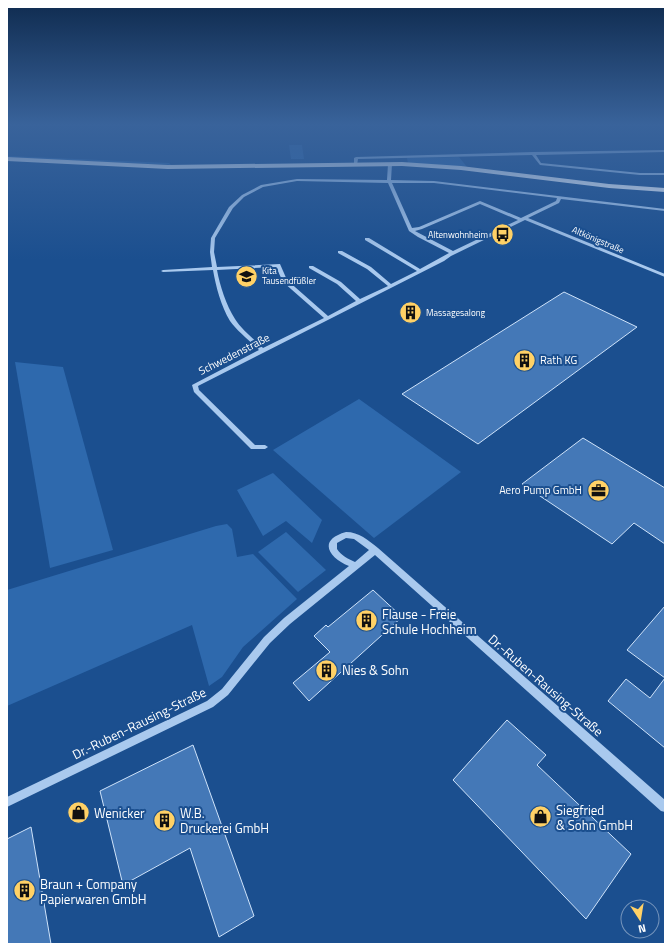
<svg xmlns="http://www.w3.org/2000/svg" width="672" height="951" font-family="'Titillium Web',sans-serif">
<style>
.green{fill:#2e69ad}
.building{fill:#4478b7;stroke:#cfe3fa}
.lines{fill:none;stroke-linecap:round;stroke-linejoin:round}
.minor{fill:#a9c9ee;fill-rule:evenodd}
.major{fill:#f0f6ff;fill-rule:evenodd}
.labels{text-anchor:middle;stroke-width:4;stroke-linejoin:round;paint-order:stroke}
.far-poi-label{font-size:9px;fill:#fff;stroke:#1b4f8f;text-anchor:start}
.far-street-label{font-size:9px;fill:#fff;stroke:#1b4f8f}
.street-label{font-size:11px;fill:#fff;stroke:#1b4f8f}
.poi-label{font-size:11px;fill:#fff;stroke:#1b4f8f;text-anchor:start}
.near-poi-label{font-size:13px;fill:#fff;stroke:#1b4f8f;text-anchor:start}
.near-street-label{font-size:13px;fill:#fff;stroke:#1b4f8f}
</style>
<rect width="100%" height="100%" fill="#1b4f8f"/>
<g class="green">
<polygon points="289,145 302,145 304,159 291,159"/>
<polygon points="7,156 169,163 171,165 7,158"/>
<polygon points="459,157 467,167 408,163 407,158"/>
<polygon points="15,362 63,367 113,550 50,568"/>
<polygon points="359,399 461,472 374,538 273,450"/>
<polygon points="273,473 322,520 312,543 286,521 263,536 237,490"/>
<polygon points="227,524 232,529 237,557 253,554 297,599 243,647 222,677 209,686 192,625 7,706 7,590 216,526"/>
<polygon points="286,532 326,570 298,592 258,552"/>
</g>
<g class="building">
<polygon points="564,292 637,327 478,444 402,394"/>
<polygon points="583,438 665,488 665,544 634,523 612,544 522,484"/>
<polygon points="373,590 402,617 309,701 293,683 330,652 314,636 326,625 328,627"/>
<polygon points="665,606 665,748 608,701 626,679 650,698 665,678 627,650"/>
<polygon points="507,720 546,755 537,765 631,854 586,919 453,780"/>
<polygon points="193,745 254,916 219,937 190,848 123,885 100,791"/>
<polygon points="31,827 51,944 7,944 7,839"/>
</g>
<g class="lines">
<g class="minor">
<polygon points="665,150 665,152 536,155 541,163 640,173 665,173 665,175 640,175 540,165 532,155 358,159 357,165 354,164 354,158 356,157 533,152"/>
<path d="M390,163L392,164L391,180L434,181L665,209V211L561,199L559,203L528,218L665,274V277L525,220L451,256L444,261L198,386L199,390L255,445H265L268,447L265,449H251L194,392L192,385L259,350C251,342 236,330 230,321C221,306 216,287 213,270L163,272L161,271L163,270L212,267L210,252L211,238L229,207L242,195L261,185L297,179L387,180L388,164ZM297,181L388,183L409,231L418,237L449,253L420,269L369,238H365V240L417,271L391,284L371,267L342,251H338V253L367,269L388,286L360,299L341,282L313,266H309V268L337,284L356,301L328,316L287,280L280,264L217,267L214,252L215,238L233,208L244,197L263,187ZM392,183H434L557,198L556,201L521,218L480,201L419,227L412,228ZM480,204L518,220L453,251L415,231L422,229ZM276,267L283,282L324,318L263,348C255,340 241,329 235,319C226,305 220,286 217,270Z"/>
<path d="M346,532C359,532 368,540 378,548L665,800V812L661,811L375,555L290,624L270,643L228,695L213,707L7,807V797L207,701L222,689L264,637L284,618L349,566C329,558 317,540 346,532ZM346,538L354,539L369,550L355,562C348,559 341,555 337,549V543Z"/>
</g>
<polygon class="major" points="7,157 168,165 402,162 461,166 609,184 665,188 665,192 609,188 461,170 402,166 168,169 7,161"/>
</g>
<linearGradient id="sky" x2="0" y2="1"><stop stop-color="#0f2b4f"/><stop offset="0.48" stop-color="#39639b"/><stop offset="1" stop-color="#39639b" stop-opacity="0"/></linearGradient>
<rect width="672" height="260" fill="url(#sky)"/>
<defs>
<symbol id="bus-disc" viewBox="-11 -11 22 22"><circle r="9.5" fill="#ffd166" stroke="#1b4f8f"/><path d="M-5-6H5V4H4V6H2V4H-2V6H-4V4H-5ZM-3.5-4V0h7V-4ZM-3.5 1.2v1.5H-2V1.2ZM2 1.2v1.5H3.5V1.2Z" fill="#111"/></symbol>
<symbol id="school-disc" viewBox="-11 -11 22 22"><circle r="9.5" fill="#ffd166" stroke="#1b4f8f"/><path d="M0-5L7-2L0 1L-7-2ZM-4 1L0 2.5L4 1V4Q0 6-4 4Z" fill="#111"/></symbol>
<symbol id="building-disc" viewBox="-11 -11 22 22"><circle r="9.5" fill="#ffd166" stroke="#1b4f8f"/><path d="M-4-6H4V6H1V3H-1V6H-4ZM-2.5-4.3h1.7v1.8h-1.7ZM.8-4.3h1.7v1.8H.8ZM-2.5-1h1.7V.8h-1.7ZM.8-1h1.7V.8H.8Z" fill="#111"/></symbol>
<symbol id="office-disc" viewBox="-11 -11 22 22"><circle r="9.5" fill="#ffd166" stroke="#1b4f8f"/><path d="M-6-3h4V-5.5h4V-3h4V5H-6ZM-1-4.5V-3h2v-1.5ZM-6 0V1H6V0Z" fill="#111"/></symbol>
<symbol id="shop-disc" viewBox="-11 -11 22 22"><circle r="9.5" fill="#ffd166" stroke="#1b4f8f"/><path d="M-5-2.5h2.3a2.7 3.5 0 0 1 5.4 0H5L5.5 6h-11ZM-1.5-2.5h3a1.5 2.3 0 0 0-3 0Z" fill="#111"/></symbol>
</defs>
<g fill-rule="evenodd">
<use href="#bus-disc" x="490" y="222" width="25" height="25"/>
<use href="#school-disc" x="234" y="264" width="25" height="25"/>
<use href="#building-disc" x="398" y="300" width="25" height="25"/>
<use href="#building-disc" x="512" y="348" width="25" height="25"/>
<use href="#office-disc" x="586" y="478" width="25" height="25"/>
<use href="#building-disc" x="354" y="608" width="25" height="25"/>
<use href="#building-disc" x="314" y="658" width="25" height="25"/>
<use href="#shop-disc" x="66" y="800" width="25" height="25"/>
<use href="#shop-disc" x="528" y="804" width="25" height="25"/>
<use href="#building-disc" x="152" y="808" width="25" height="25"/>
<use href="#building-disc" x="12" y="878" width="25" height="25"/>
</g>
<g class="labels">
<g class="far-poi-label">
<text x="488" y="238" text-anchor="end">Altenwohnheim</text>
<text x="262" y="274">Kita<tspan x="262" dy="10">Tausendfüßler</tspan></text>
<text x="426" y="316">Massagesalong</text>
</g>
<g class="far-street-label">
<text transform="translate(598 240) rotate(23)" y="3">Altkönigstraße</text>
</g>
<g class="street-label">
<text transform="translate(234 354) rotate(-27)" y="4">Schwedenstraße</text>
</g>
<g class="poi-label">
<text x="540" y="364">Rath KG</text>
<text x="582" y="494" text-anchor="end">Aero Pump GmbH</text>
</g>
<g class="near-poi-label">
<text x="382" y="619">Flause - Freie<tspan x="382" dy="15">Schule Hochheim</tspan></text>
<text x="342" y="675">Nies &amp; Sohn</text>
<text x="556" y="815">Siegfried<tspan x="556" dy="15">&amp; Sohn GmbH</tspan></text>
<text x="94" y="818">Wenicker</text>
<text x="180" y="818">W.B.<tspan x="180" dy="15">Druckerei GmbH</tspan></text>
<text x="40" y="889">Braun + Company<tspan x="40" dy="15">Papierwaren GmbH</tspan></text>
</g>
<g class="near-street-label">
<text transform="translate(546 685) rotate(41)" y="5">Dr.-Ruben-Rausing-Straße</text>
<text transform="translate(139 723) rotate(-26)" y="5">Dr.-Ruben-Rausing-Straße</text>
</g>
</g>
<rect width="672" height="951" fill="none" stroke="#ffffff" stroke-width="16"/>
<g transform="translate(640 919) rotate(168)"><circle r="19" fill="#1b4f8f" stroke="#7695bc"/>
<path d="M0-3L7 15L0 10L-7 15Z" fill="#ffd166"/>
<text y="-6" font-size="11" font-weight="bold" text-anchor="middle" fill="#ffffff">N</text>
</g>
</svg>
